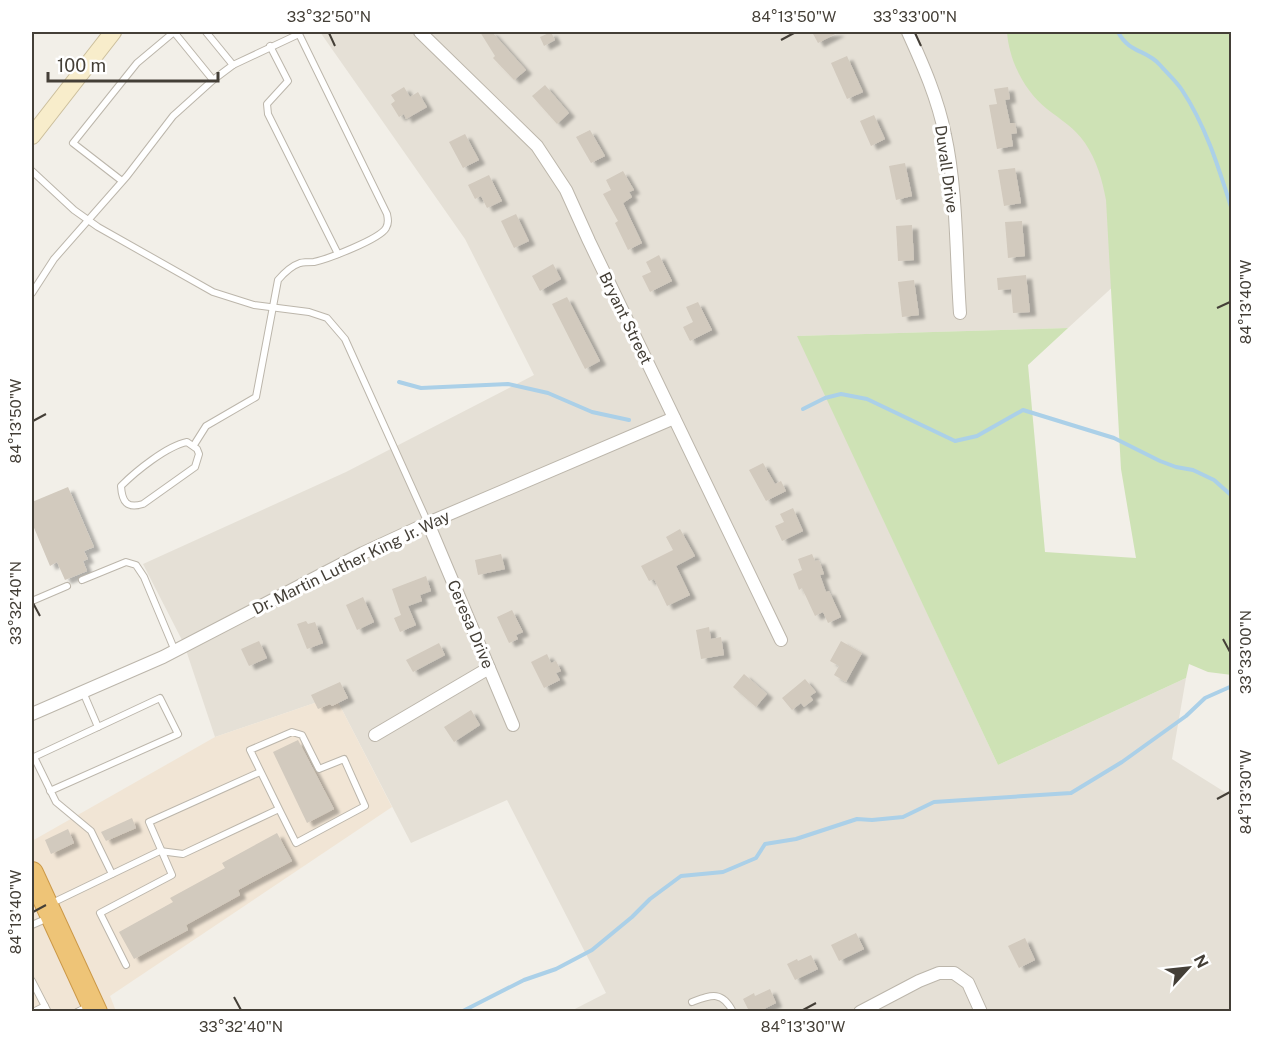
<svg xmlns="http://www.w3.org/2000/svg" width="1263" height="1043" font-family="'Public Sans',sans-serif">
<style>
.residential{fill:#e5e0d6}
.commercial{fill:#f1e5d5}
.green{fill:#cee2b5}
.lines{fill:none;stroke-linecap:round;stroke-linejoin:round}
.stream{stroke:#abd0e8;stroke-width:4}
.building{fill:#d2cabe;filter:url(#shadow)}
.lane-casing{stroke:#bcb6ab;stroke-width:8}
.street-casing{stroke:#bcb6ab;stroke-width:14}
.secondary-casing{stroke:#ccbf9c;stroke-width:18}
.highway-casing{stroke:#cc9948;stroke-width:24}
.lane{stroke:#fff;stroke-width:6}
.street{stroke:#fff;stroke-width:12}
.secondary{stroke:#f8edcb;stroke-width:16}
.highway{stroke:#eec477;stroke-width:22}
.ticks{fill:none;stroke:#443f37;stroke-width:2}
.labels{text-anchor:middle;stroke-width:6;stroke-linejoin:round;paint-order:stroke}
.street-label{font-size:16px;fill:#443f37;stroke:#fff}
.neatline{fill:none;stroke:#443f37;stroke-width:2}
.ticks-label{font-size:15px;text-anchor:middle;fill:#443f37}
</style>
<defs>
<filter id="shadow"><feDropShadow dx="6" dy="4" stdDeviation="1.5" flood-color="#0004"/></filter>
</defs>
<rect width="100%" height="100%" fill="#f2efe8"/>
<polygon class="residential" points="320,32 1098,32 1178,227 1068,328 798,336 998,765 1186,678 1172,759 1231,796 1231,1011 571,1011 606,993 507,800 411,843 335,696 215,737 184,644 143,564 346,472 534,375 465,239"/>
<polygon class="commercial" points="335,696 392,807 110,996 116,1011 32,1011 32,841 215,737"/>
<path class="green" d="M1007,32H1231L1232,675L1208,672L1189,664L1186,678L998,765L797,336L1068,328L1028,365L1045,552L1136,558L1121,469L1106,200C1102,179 1097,161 1085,143C1075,128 1061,120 1047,109C1024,91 1009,60 1007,32Z"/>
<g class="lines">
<g class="stream">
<path d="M1118,32C1130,54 1146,49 1160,65C1167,73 1176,81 1182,90C1206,126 1219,169 1232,210"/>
<polyline points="399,382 421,388 508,384 548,393 592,412 629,420"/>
<polyline points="803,409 825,398 841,394 867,399 955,441 977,436 1023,410 1114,438 1160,461 1176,467 1193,470 1214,480 1232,496"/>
<polyline points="461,1012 524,980 556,969 592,950 632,917 650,899 681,876 723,872 756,858 765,844 796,839 857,819 872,820 903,817 934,802 1071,793 1122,762 1186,716 1205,698 1232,686"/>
</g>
</g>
<g class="building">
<polygon points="480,32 492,32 526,70 514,80 493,58 495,56"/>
<polygon points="551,32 555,40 544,46 540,37"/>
<polygon points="812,32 839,32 818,43"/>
<polygon points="847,56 863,92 847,99 831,63"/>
<polygon points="545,85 569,113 557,124 532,96"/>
<polygon points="404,87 410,97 418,92 427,107 406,119 404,114 399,117 391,104 395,101 391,95"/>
<polygon points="1008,87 1010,99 1005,100 1010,123 1015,123 1017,133 1011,134 1013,146 997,149 989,105 997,104 994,89"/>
<polygon points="874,115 885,139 871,146 860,121"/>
<polygon points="590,130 605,156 591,163 576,137"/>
<polygon points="465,134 479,160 463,168 449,142"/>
<polygon points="905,163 912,196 896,200 889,166"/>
<polygon points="1015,168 1021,203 1004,206 998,170"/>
<polygon points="623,171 634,190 629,192 632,197 623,203 642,243 628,250 615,223 618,221 603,194 611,190 606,180"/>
<polygon points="489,175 502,201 487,208 481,196 475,199 468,185"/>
<polygon points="516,214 529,241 514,248 501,221"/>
<polygon points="1022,221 1025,256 1008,258 1005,222"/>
<polygon points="912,225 914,260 898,261 896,226"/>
<polygon points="659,255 672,281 650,292 642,276 651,272 646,262"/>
<polygon points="553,264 561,279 540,291 532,276"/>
<polygon points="1026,275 1030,312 1013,313 1011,289 998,290 997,278"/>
<polygon points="914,280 919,315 902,317 898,282"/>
<polygon points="567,297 600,361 585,369 552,304"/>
<polygon points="698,302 712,330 690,341 683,327 693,322 686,307"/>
<polygon points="763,463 775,484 781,481 786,491 766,501 749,470"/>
<polygon points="68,487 94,547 84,551 88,559 83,561 87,571 65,580 57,562 50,566 32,523 32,502"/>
<polygon points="793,508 803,531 782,541 775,526 784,522 780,514"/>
<polygon points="680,529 695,556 676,566 690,595 667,606 654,579 649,581 641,566 673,550 666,537"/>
<polygon points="501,554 505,569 478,575 475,560"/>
<polygon points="812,554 815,561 819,560 824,574 820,575 826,592 829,591 841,617 828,623 823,612 815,616 802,588 799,590 793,574 802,570 798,559"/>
<polygon points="426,576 431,591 420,595 422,601 408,606 416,625 400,632 394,618 401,615 392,589"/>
<polygon points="363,597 374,622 357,630 346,605"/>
<polygon points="512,610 523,632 516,635 518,639 509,643 497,617"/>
<polygon points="306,621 308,624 315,622 323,643 307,649 297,624"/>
<polygon points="709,627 711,639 721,637 724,655 701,659 696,630"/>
<polygon points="259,641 267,658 249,666 241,649"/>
<polygon points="841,641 862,653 846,682 834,675 839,666 830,661"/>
<polygon points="439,643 445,655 413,672 406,660"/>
<polygon points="547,654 551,663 556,661 561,671 556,673 560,680 544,688 531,662"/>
<polygon points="744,674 767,694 756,707 733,687"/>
<polygon points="805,679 816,692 810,696 813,700 804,707 801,703 792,710 782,698"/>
<polygon points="340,682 348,698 332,706 330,704 318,709 311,695"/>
<polygon points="471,710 480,725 454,742 444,727"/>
<polygon points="298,740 334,809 307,823 273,752"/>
<polygon points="132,818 136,828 106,841 101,832"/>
<polygon points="68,829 74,843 51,854 45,840"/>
<polygon points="277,833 292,861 238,890 240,895 186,925 188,930 134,959 119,932 173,902 170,898 225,868 222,863"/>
<polygon points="856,933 864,949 839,961 831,945"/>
<polygon points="1025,938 1035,960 1019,968 1008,946"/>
<polygon points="811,955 818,969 795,980 787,964 797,959 798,961"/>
<polygon points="770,989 776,1003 760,1011 749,1011 743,999 754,993 755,996"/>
</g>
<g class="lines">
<defs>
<g id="lane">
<polyline points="270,46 288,81 267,104 268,114 338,254"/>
<polyline points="32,171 74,210 98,227 213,292 254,305 309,312 327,318 345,339 428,523"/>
<polyline points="122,181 73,143 137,63 174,32 213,80"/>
<polyline points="32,293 54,259 127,176 173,116 213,80 233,65 206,32"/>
<path d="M187,442L197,449L199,454L195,467L143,504C127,509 122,502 121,486C136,471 167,446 187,442Z"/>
<path d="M194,445L206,426L256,397L278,280C284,273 291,266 300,263C304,262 309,262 314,262C328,259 380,239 386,228C389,223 388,219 387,214L299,34L233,65"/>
<polyline points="82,580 126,562 136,565 144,577 175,651"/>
<polyline points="32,601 67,586"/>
<polyline points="83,692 98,727"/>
<polyline points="50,791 178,734 160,698 34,757 56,802 91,831 112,874"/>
<polyline points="50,904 160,851 183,854 279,809 296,843 365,806 344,759 319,769 302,735 292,732 250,750 279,809"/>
<polyline points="32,925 48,918"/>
<polyline points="126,965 100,913 172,875 149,822 260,772"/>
<polyline points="32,981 48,1012"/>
<path d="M692,1002C711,995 722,990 733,1012"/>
<polyline points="33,1012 45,1006"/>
<polyline points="77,1012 89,1006"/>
</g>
<g id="street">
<polyline points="420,32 537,146 566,190 589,241 781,640"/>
<path d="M908,32C923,65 938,99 945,135C957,189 956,257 960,313"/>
<polyline points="428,523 513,725"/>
<polyline points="32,714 163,657 363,553 428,523 674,418"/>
<polyline points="375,735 489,668"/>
<polyline points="860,1012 919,981 939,973 954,973 968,983 981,1012"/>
</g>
<polyline id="secondary" points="32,136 113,32"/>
<polyline id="highway" points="32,873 96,1012"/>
</defs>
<use href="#lane" class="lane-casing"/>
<use href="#street" class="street-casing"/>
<use href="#secondary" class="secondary-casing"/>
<use href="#highway" class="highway-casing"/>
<use href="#lane" class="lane"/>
<use href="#street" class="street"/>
<use href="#secondary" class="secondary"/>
<use href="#highway" class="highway"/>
</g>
<path class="ticks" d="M329,33L335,46M915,33L921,46M781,40L794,33M1217,308L1230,302M33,421L46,414M33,603L40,616M1223,639L1230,652M1217,799L1230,792M33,912L46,905M234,997L241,1010M803,1010L816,1003"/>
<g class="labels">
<g class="street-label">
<text transform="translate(947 169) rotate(82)" y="6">Duvall Drive</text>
<text transform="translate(626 318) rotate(64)" y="6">Bryant Street</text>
<text transform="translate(351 562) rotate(-26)" y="6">Dr. Martin Luther King Jr. Way</text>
<text transform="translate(471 624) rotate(67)" y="6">Ceresa Drive</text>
</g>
</g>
<rect width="1263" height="1043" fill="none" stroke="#ffffff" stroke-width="66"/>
<g transform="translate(1188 968) rotate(63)" stroke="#ffffff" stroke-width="4.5" paint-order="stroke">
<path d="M0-4.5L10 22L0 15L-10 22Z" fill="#443f37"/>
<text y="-9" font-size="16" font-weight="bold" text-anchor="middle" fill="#443f37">N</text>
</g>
<path d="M48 72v9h170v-9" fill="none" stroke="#443f37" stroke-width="3"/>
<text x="57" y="72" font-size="18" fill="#443f37" stroke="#ffffff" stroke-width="4.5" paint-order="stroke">100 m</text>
<rect x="33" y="33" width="1197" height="977" class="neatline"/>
<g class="ticks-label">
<text x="329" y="22">33°32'50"N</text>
<text x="794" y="22">84°13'50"W</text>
<text x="915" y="22">33°33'00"N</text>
<text transform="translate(1246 302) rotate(-90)" y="5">84°13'40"W</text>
<text transform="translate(16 421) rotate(-90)" y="5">84°13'50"W</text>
<text transform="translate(16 603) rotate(-90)" y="5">33°32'40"N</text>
<text transform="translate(1246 652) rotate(-90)" y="5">33°33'00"N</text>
<text transform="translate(1246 792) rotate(-90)" y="5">84°13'30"W</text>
<text transform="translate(16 912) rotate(-90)" y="5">84°13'40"W</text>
<text x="241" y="1032">33°32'40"N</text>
<text x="803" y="1032">84°13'30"W</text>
</g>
</svg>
